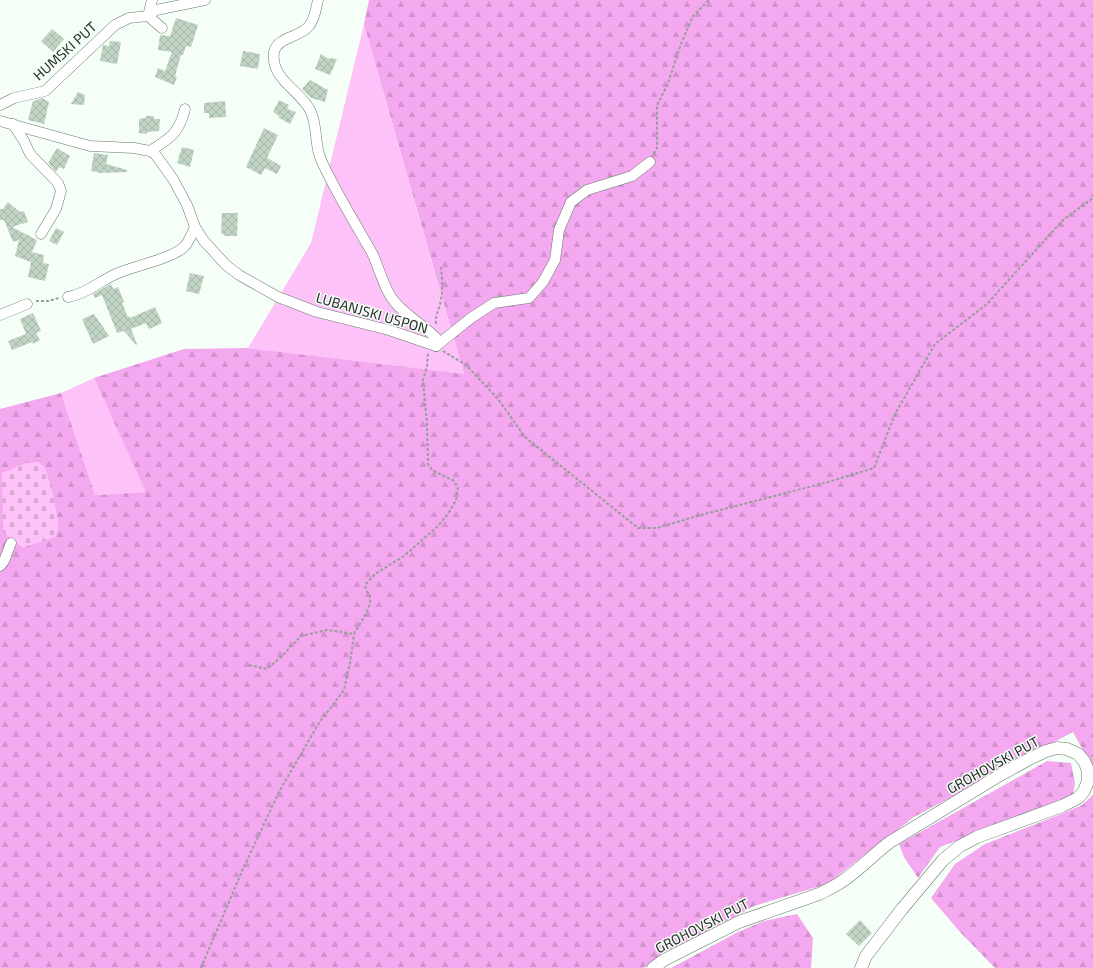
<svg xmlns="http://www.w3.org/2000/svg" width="1093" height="968" font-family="'Exo 2',sans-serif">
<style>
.grass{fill:#fdc2f8}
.forest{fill:url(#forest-firs)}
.cemetery{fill:url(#cemetery-stones)}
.building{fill:url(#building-cross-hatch)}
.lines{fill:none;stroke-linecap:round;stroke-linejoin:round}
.minor-casing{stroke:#67786a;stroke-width:11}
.major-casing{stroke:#67786a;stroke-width:13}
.path{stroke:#969e98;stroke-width:2;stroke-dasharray:3 2;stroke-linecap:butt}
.minor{stroke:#fff;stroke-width:10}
.major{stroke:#fff;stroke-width:12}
.labels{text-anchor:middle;stroke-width:3;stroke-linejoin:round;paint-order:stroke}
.street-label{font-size:14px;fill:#28302a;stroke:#f6fef8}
</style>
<defs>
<pattern id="forest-firs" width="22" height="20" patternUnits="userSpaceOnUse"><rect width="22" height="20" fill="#f4a8ef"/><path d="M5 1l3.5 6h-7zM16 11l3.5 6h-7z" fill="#d191cd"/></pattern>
<pattern id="cemetery-stones" width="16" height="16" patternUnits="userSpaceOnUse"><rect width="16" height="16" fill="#fdc2f8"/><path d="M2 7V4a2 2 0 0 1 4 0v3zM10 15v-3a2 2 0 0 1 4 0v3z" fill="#d9a7d5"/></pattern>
<pattern id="building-cross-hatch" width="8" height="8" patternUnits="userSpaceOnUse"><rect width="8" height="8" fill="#c1d4c4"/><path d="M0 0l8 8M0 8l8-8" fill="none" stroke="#a6b6a9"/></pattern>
</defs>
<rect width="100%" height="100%" fill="#f6fef8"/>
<g class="grass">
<polygon points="364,24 464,375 248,348 311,243"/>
<polygon points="94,378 147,492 95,495 61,393"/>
</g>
<g class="forest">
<polygon points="369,0 1093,0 1093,768 1073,732 914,817 827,884 754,906 643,968 0,968 0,409 61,393 95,495 146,492 94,378 184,349 248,348 464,374 364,24"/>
<polygon points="1047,761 1071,763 1075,783 1073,794 1042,808 940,847 918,878 904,857 899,844"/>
<polygon points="1093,795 1093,968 995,968 960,932 931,898 955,864 985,844 1061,814 1082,805"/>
<polygon points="797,914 813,938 811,968 671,968 738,932 764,921"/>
</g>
<polygon class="cemetery" points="39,462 45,468 52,489 59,527 55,537 22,548 3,532 2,473 26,463"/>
<g class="building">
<polygon points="176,18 198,25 191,47 186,46 183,55 181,55 175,76 177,77 174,85 155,77 158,68 165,71 172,52 158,50 160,35 170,36"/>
<polygon points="52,29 64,39 53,52 41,41"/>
<polygon points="110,41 121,42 117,64 100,61 103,45 109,46"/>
<polygon points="243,51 260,54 258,69 240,66"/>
<polygon points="321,54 327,58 337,59 330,75 315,69"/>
<polygon points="310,80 328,90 325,102 311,98 302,89"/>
<polygon points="78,92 85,95 84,105 71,104"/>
<polygon points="42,98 49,102 44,124 28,120 33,101 35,101 36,100"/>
<polygon points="279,100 289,105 287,109 296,112 290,124 279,118 279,116 273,112"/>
<polygon points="225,101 226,117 209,118 209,113 204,113 204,103"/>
<polygon points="146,116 154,116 154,119 160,119 159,131 147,132 147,134 139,133 139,119 146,118"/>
<polygon points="264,128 278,135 267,158 281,166 277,174 265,168 261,175 246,167"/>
<polygon points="182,147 194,150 190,167 177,163"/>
<polygon points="57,148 70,156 64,169 59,167 56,172 48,163"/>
<polygon points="94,153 108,155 106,164 127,170 127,172 101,173 91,171"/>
<polygon points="8,202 20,212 24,211 28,222 12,227 37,240 32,252 44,255 43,263 49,264 45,281 28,277 31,262 15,256 19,240 13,242 4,220 0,220 0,209 3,209"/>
<polygon points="222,213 238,213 237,236 224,236 223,233 221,234"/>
<polygon points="56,228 64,232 57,245 49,241"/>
<polygon points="190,273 204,276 199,294 186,291"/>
<polygon points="111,284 113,289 118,287 124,302 122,303 128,317 130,316 130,318 155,307 162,323 149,329 146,323 131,329 137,344 136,345 124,331 117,333 102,295 95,298 93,294"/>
<polygon points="33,313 41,331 36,333 40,340 33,344 32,342 12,350 8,341 26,334 20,319"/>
<polygon points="94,314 109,336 93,344 82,319"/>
<polygon points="860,920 872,933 859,946 846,934"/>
</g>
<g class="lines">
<defs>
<g id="minor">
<path d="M318,0C316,8 315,19 309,26C301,37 277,37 274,52C270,80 302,91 311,112C317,126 315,140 319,154C322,164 328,174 333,184C345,207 359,230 372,253C379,267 382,283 391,297C402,314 422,323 436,338V346"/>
<polyline points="162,28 148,16 156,10 205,0"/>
<polyline points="0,105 14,98 45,91 115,25 129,18 148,16 152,0"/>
<polyline points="0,121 90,146 134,148 150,151 155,154 173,179 187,205 195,227 204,241 226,265 239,275 278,297 317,312 389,330 436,346"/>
<polyline points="13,124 24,141 30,154 58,183 61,191 56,209 41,234"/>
<path d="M150,151C171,138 179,133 185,109"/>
<path d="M68,297C86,294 100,281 116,274C133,266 173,259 185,246C189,241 192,234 195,227"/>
<polyline points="0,315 27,304"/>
<polyline points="436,346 471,318 494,303 529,298 543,282 555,260 559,230 571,202 587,190 632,176 650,162"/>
<polyline points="0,566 4,561 11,543"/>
</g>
<path id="major" d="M653,968L664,960L739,922L819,894C827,890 836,886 844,880C859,870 875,853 890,842L1000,775L1031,758L1046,751L1057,748L1067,749L1078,754L1084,761L1088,770V781L1084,791L1078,798L1062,806L977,837L960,846L943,860L902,909L866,956L861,968"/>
</defs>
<use href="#minor" class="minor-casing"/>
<use href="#major" class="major-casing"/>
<g class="path">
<polyline points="654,154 657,148 657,105 667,86 681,44 693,16 709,0"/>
<polyline points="36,301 48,301 59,298"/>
<path d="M436,324C435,314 440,309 441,299C443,289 442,278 441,267"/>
<polyline points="443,351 466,365 498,399 525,437 638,528 657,528 697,516 828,482 874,468 895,414 935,344 987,304 1063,220 1093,198"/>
<path d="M249,665L267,669L282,656L301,636L327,630L354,634C359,625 372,607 370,597C368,592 366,591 365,585L375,574L404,556L437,527L448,514L456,500L458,488L454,481L432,470L428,464L427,425L423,380L427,366L428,353"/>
<polyline points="201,968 242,871 279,792 319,723 344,690 350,663 354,634"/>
</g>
<use href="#minor" class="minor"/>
<use href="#major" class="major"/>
</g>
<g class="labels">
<g class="street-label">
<text transform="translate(65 51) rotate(-42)" y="5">HUMSKI PUT</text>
<text transform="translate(372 313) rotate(16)" y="5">LUBANJSKI USPON</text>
<text transform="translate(993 765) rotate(-29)" y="5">GROHOVSKI PUT</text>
<text transform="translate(702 926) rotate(-27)" y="5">GROHOVSKI PUT</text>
</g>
</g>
</svg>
